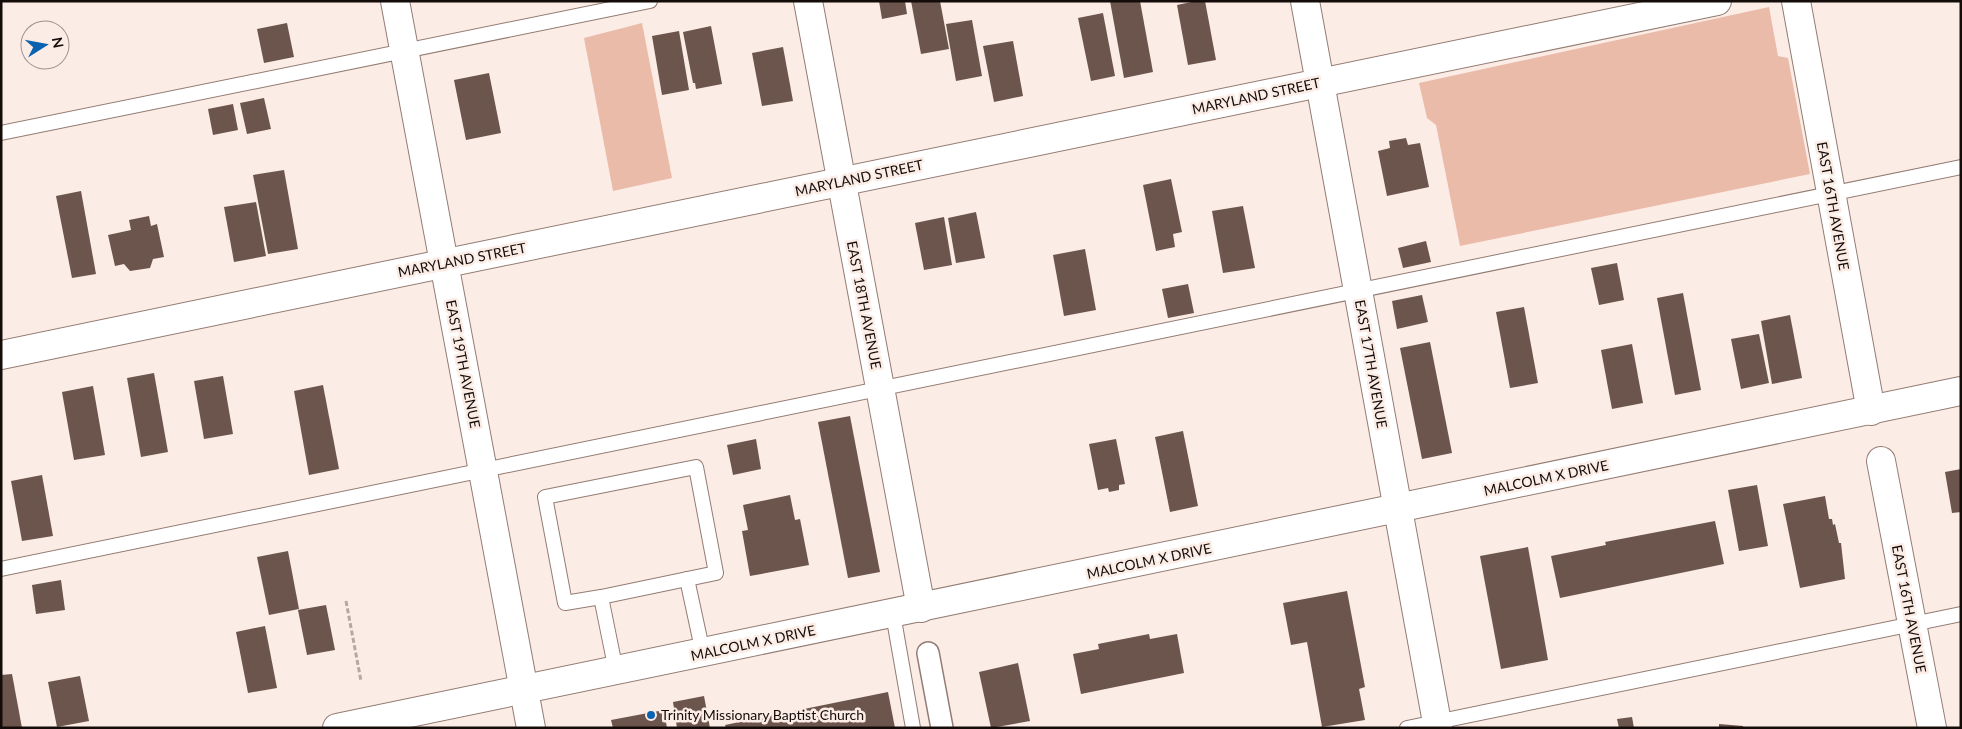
<svg xmlns="http://www.w3.org/2000/svg" width="1962" height="729" font-family="Lato,sans-serif">
<style>
.green{fill:#eabba9}
.building{fill:#6b554d}
.lines{fill:none;stroke-linecap:round;stroke-linejoin:round}
.service-casing{stroke:#937c73;stroke-width:16}
.pedestrian-casing{stroke:#937c73;stroke-width:24}
.minor-casing{stroke:#937c73;stroke-width:30}
.tertiary-casing{stroke:#937c73;stroke-width:30}
.path{stroke:#b5a8a3;stroke-width:3;stroke-dasharray:5 2.5;stroke-linecap:butt}
.service{stroke:#fff;stroke-width:14}
.pedestrian{stroke:#fff;stroke-width:21}
.minor{stroke:#fff;stroke-width:28}
.tertiary{stroke:#fff;stroke-width:28}
.poi-dot{fill:#0b63b0;stroke:#fcece6;stroke-width:2}
.labels{text-anchor:middle;stroke-width:5;stroke-linejoin:round;paint-order:stroke}
.street-label{font-size:14px;fill:#140c09;stroke:#fcece6}
.poi-label{font-size:14px;fill:#140c09;stroke:#fcece6;text-anchor:start}
</style>
<rect width="100%" height="100%" fill="#fcece6"/>
<g class="green">
<polygon points="1769,7 1778,56 1788,58 1810,174 1460,246 1436,125 1427,118 1419,83"/>
<polygon points="642,23 672,178 613,191 584,38"/>
</g>
<g class="building">
<polygon points="879,1 905,1 907,14 882,19"/>
<polygon points="911,1 940,1 949,49 921,54"/>
<polygon points="1110,1 1140,1 1153,72 1124,78"/>
<polygon points="1196,1 1205,1 1216,60 1188,65 1177,5"/>
<polygon points="1103,13 1115,76 1091,81 1078,18"/>
<polygon points="972,20 982,76 956,81 946,24"/>
<polygon points="287,23 294,57 264,63 257,29"/>
<polygon points="711,26 722,84 696,89 695,83 693,83 683,32"/>
<polygon points="679,31 689,90 662,95 652,36"/>
<polygon points="1013,41 1023,96 994,102 983,46"/>
<polygon points="783,47 793,101 762,106 752,53"/>
<polygon points="489,73 501,133 466,140 454,80"/>
<polygon points="264,98 271,129 247,134 240,103"/>
<polygon points="233,104 238,130 213,135 208,109"/>
<polygon points="1406,138 1408,145 1420,143 1429,187 1387,196 1378,151 1390,148 1389,141"/>
<polygon points="284,170 298,249 268,254 253,175"/>
<polygon points="1171,179 1182,232 1173,234 1175,247 1156,251 1143,185"/>
<polygon points="81,191 96,274 72,278 56,196"/>
<polygon points="256,202 266,256 234,262 224,207"/>
<polygon points="1243,206 1255,268 1223,273 1212,211"/>
<polygon points="976,212 985,258 956,263 948,218"/>
<polygon points="149,216 151,226 157,224 164,257 153,259 150,268 130,271 124,264 115,266 108,235 131,230 129,220"/>
<polygon points="944,217 952,265 924,270 915,223"/>
<polygon points="1426,241 1431,262 1403,268 1398,248"/>
<polygon points="1085,249 1096,310 1064,316 1053,255"/>
<polygon points="1617,263 1624,300 1599,305 1591,268"/>
<polygon points="1188,284 1194,313 1168,318 1162,289"/>
<polygon points="1683,293 1701,390 1675,395 1657,298"/>
<polygon points="1422,295 1428,322 1397,329 1392,301"/>
<polygon points="1524,307 1538,383 1510,388 1496,312"/>
<polygon points="1790,315 1802,378 1772,384 1761,321"/>
<polygon points="1759,334 1769,383 1741,389 1731,339"/>
<polygon points="1430,342 1452,453 1422,459 1400,348"/>
<polygon points="1632,344 1643,403 1612,409 1601,350"/>
<polygon points="154,373 168,452 141,457 127,378"/>
<polygon points="223,376 233,434 204,439 194,381"/>
<polygon points="323,385 339,469 309,475 294,391"/>
<polygon points="93,386 105,455 74,460 62,392"/>
<polygon points="850,416 880,572 848,578 818,422"/>
<polygon points="1183,431 1198,506 1170,512 1155,437"/>
<polygon points="756,439 761,469 733,475 727,445"/>
<polygon points="1116,439 1125,484 1119,485 1119,490 1109,492 1108,488 1098,490 1089,444"/>
<polygon points="1961,469 1961,512 1952,513 1945,472"/>
<polygon points="42,475 53,536 22,541 11,481"/>
<polygon points="1757,485 1768,546 1739,551 1728,490"/>
<polygon points="790,495 795,520 800,519 809,565 750,576 742,531 748,530 743,505"/>
<polygon points="1825,496 1829,519 1832,519 1833,525 1835,524 1839,543 1841,543 1845,579 1800,588 1783,504"/>
<polygon points="1715,521 1724,564 1560,598 1551,556 1606,545 1605,542"/>
<polygon points="1528,547 1548,660 1501,669 1480,556"/>
<polygon points="288,551 299,609 269,615 257,557"/>
<polygon points="61,580 65,610 36,614 32,585"/>
<polygon points="1347,591 1365,687 1359,689 1365,720 1322,727 1307,642 1291,645 1283,603"/>
<polygon points="326,605 335,650 307,655 298,610"/>
<polygon points="265,626 277,688 248,693 236,632"/>
<polygon points="1149,634 1150,639 1177,634 1184,673 1081,694 1073,654 1099,649 1098,644"/>
<polygon points="1018,663 1030,721 991,728 979,672"/>
<polygon points="12,674 22,728 1,728 1,675"/>
<polygon points="80,676 89,721 57,727 48,682"/>
<polygon points="888,692 895,728 726,728 725,725"/>
<polygon points="704,696 710,728 677,728 673,702"/>
<polygon points="664,710 667,728 613,728 611,720"/>
<polygon points="1632,717 1634,728 1619,728 1617,719"/>
<polygon points="1719,724 1743,726 1743,728 1719,728"/>
</g>
<g class="lines">
<defs>
<g id="service">
<polyline points="1,133 650,1"/>
<polyline points="1,569 1961,167"/>
<polyline points="687,579 703,653"/>
<polyline points="601,597 565,603 545,497 696,467 716,573 601,597 616,671"/>
<polyline points="893,614 913,728"/>
<polyline points="1407,728 1961,614"/>
</g>
<polyline id="pedestrian" points="928,653 942,728"/>
<g id="minor">
<polyline points="808,1 921,608"/>
<polyline points="1305,1 1438,728"/>
<polyline points="1796,1 1871,411"/>
<polyline points="1,355 1717,1"/>
<polyline points="1881,461 1932,728"/>
</g>
<g id="tertiary">
<polyline points="395,1 531,728"/>
<polyline points="337,728 1961,391"/>
</g>
</defs>
<use href="#service" class="service-casing"/>
<use href="#pedestrian" class="pedestrian-casing"/>
<use href="#minor" class="minor-casing"/>
<use href="#tertiary" class="tertiary-casing"/>
<polyline class="path" points="346,601 361,681"/>
<use href="#service" class="service"/>
<use href="#pedestrian" class="pedestrian"/>
<use href="#minor" class="minor"/>
<use href="#tertiary" class="tertiary"/>
</g>
<circle class="poi-dot" cx="651" cy="715" r="5"/>
<g class="labels">
<g class="street-label">
<text transform="translate(1256 96) rotate(-12)" y="5">MARYLAND STREET</text>
<text transform="translate(859 178) rotate(-12)" y="5">MARYLAND STREET</text>
<text transform="translate(1833 206) rotate(80)" y="5">EAST 16TH AVENUE</text>
<text transform="translate(462 260) rotate(-11)" y="5">MARYLAND STREET</text>
<text transform="translate(864 305) rotate(79)" y="5">EAST 18TH AVENUE</text>
<text transform="translate(463 364) rotate(79)" y="5">EAST 19TH AVENUE</text>
<text transform="translate(1371 364) rotate(80)" y="5">EAST 17TH AVENUE</text>
<text transform="translate(1546 478) rotate(-12)" y="5">MALCOLM X DRIVE</text>
<text transform="translate(1149 561) rotate(-12)" y="5">MALCOLM X DRIVE</text>
<text transform="translate(1909 609) rotate(79)" y="5">EAST 16TH AVENUE</text>
<text transform="translate(753 643) rotate(-12)" y="5">MALCOLM X DRIVE</text>
</g>
<g class="poi-label">
<text x="661" y="720">Trinity Missionary Baptist Church</text>
</g>
</g>
<rect width="1962" height="729" fill="none" stroke="#140c09" stroke-width="5"/>
<g transform="translate(45 45) rotate(79)"><circle r="24" fill="#fcece6" stroke="#9f928e"/>
<path d="M0-4L9 19L0 12L-9 19Z" fill="#0b63b0"/>
<text y="-8" font-size="14" font-weight="bold" text-anchor="middle" fill="#140c09">N</text>
</g>
</svg>
